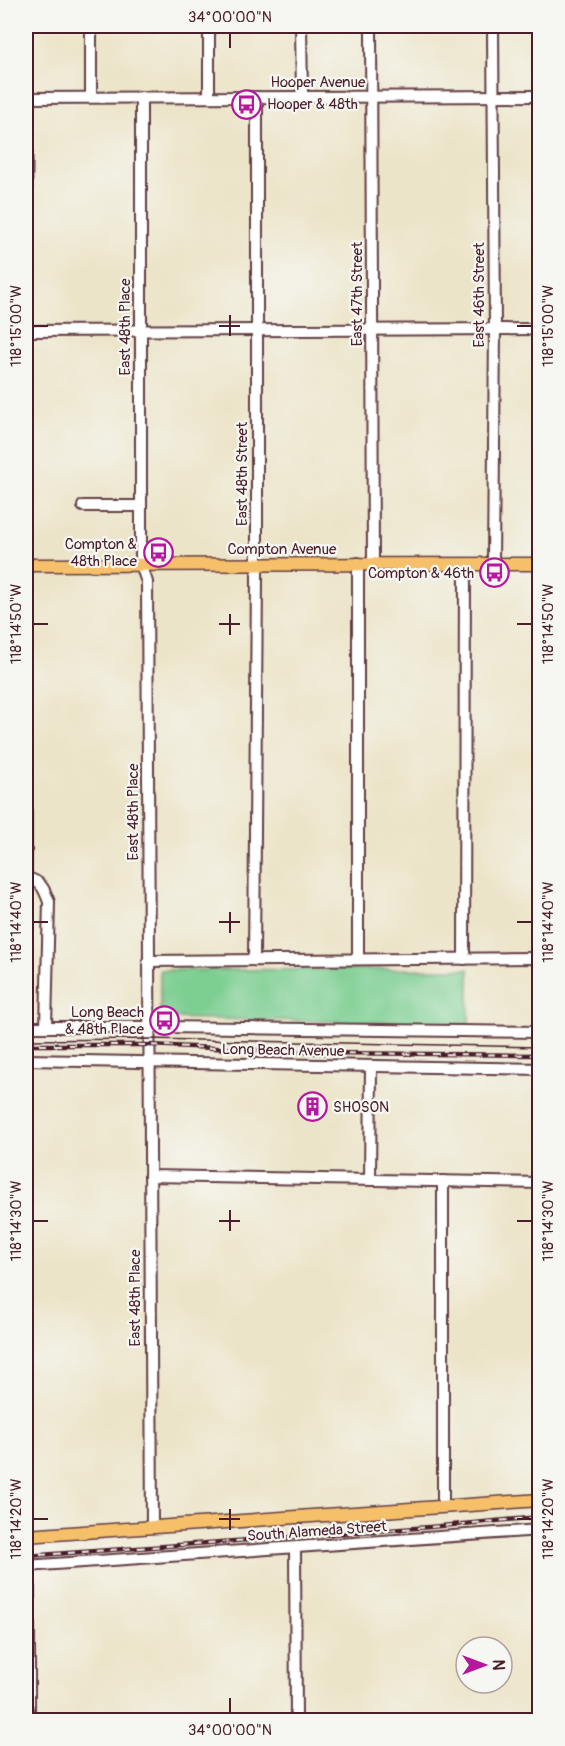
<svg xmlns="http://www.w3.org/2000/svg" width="565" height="1746" font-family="Pangolin,sans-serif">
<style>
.green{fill:#7bce91;stroke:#62765e;stroke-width:1.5}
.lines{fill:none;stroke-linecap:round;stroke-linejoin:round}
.minor-casing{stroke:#623d43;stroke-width:14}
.major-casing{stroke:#623d43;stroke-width:15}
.minor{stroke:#fff;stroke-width:10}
.major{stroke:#f6c06b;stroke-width:12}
.tram{stroke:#4a1f2b;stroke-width:1.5}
.rail-casing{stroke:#4a1f2b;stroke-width:4.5}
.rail{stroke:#f6f6f2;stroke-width:2;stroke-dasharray:7;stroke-linecap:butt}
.ticks{fill:none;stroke:#4a1f2b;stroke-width:2}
.labels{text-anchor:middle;stroke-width:4.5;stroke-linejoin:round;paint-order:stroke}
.street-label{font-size:15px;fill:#4a1f2b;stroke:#f6f6f2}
.poi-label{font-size:15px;fill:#4a1f2b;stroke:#f6f6f2;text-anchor:end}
.neatline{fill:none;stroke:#4a1f2b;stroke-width:2}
.ticks-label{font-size:15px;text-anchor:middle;fill:#4a1f2b}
</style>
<rect width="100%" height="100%" fill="#f6f6f2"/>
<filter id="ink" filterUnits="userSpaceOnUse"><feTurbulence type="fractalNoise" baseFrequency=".0167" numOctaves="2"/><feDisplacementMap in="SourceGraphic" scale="12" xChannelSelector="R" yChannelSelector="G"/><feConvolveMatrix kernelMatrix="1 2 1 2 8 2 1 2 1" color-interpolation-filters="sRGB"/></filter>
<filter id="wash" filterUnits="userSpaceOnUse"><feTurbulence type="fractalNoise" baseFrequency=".008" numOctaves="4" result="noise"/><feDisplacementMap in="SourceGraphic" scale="24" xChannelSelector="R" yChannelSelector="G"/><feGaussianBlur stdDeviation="1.35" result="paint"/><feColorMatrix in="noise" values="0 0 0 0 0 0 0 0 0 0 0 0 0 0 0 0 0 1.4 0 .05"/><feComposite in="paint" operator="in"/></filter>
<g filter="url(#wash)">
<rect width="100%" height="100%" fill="#ece4c8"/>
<polygon class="green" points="469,969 469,1024 160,1018 160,970"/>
</g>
<g filter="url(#ink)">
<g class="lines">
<defs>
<g id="minor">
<polyline points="91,26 91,97"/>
<polyline points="209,26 209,97"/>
<polyline points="301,26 302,97"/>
<polyline points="371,26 373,563"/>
<polyline points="141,97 141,565 147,582 152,1527"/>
<polyline points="26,98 540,96"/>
<polyline points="26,227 27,98"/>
<polyline points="26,331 540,329"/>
<polyline points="83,506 141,506"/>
<polyline points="493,564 495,329 493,26"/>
<path d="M26,789V878C41,881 44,888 49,902L46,1027"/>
<polyline points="254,959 257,579 257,97"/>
<polyline points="358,959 358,563"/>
<polyline points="464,959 465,564"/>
<polyline points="148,961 540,958"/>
<polyline points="26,1027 161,1027 540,1032"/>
<polyline points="26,1060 540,1069"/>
<polyline points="150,1176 540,1183"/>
<polyline points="370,1180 371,1066"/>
<polyline points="443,1181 443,1507"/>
<polyline points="295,1548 296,1720"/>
<polyline points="26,1566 540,1530"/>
<polyline points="29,1566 29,1720"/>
</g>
<g id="major">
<polyline points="26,565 540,564"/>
<polyline points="26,1536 540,1500"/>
</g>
</defs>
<use href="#minor" class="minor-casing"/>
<use href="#major" class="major-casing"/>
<use href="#minor" class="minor"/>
<use href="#major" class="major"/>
<polyline class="tram" points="26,1040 149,1039 540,1047"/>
<defs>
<g id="rail">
<polyline points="26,1045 149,1045 324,1053 540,1055"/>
<polyline points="26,1556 430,1527 540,1517"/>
</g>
</defs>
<use href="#rail" class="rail-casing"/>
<use href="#rail" class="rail"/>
</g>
</g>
<path class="ticks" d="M230,33V48M230,315V336M33,326H48M219,326H240M517,326H532M230,614V635M33,624H48M219,624H240M517,624H532M230,912V933M33,922H48M219,922H240M517,922H532M230,1210V1231M33,1221H48M219,1221H240M517,1221H532M230,1509V1530M33,1519H48M219,1519H240M517,1519H532M230,1698V1713"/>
<defs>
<symbol id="bus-ring" viewBox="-11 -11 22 22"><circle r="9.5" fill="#f6f6f2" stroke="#b5179e" stroke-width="1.5"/><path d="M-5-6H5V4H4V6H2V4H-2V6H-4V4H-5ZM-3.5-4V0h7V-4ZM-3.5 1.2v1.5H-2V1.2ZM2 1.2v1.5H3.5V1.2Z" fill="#b5179e"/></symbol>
<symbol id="building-ring" viewBox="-11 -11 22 22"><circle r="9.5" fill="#f6f6f2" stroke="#b5179e" stroke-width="1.5"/><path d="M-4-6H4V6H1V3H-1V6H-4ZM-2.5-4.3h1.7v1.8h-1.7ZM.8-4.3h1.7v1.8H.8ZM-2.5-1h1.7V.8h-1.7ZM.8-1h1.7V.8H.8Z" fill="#b5179e"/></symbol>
</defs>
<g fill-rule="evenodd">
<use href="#bus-ring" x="230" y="88" width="33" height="33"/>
<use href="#bus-ring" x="142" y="536" width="33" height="33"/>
<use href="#bus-ring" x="478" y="556" width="33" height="33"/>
<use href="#bus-ring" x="148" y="1004" width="33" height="33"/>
<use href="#building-ring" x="296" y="1090" width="33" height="33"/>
</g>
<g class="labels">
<g class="street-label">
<text x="318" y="87">Hooper Avenue</text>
<text transform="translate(357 294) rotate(-90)" y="5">East 47th Street</text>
<text transform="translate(479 295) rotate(-90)" y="5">East 46th Street</text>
<text transform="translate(125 327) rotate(-90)" y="5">East 48th Place</text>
<text transform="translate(242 474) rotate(-90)" y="5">East 48th Street</text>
<text x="282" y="554">Compton Avenue</text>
<text transform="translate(133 812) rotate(-90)" y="5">East 48th Place</text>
<text transform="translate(283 1050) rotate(1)" y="5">Long Beach Avenue</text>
<text transform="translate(135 1298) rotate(-90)" y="5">East 48th Place</text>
<text transform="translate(317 1531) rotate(-4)" y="5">South Alameda Street</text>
</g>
<g class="poi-label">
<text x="267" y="109" text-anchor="start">Hooper &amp; 48th</text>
<text x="137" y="549">Compton &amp;<tspan x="137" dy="17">48th Place</tspan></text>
<text x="474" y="578">Compton &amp; 46th</text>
<text x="144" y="1017">Long Beach<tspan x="144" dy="17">&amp; 48th Place</tspan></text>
<text x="333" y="1112" text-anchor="start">SHOSON</text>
</g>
</g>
<rect width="565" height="1746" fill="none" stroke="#f6f6f2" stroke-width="66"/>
<g transform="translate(484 1665) rotate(90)"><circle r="28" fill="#f6f6f2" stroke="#b1a0a2" stroke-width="1.5"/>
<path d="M0-4.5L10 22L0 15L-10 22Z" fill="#b5179e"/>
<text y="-9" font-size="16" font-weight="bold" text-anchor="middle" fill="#4a1f2b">N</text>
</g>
<rect x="33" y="33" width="499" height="1680" class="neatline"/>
<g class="ticks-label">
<text x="230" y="22">34°00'00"N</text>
<text transform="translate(548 326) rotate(-90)" y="5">118°15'00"W</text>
<text transform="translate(16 326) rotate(-90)" y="5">118°15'00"W</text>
<text transform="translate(16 624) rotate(-90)" y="5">118°14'50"W</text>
<text transform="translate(548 624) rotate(-90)" y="5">118°14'50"W</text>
<text transform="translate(548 922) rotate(-90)" y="5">118°14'40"W</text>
<text transform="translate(16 922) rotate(-90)" y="5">118°14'40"W</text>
<text transform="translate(548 1221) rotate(-90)" y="5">118°14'30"W</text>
<text transform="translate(16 1221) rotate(-90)" y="5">118°14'30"W</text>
<text transform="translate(16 1519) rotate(-90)" y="5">118°14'20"W</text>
<text transform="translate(548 1519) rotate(-90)" y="5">118°14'20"W</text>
<text x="230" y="1735">34°00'00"N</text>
</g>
</svg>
